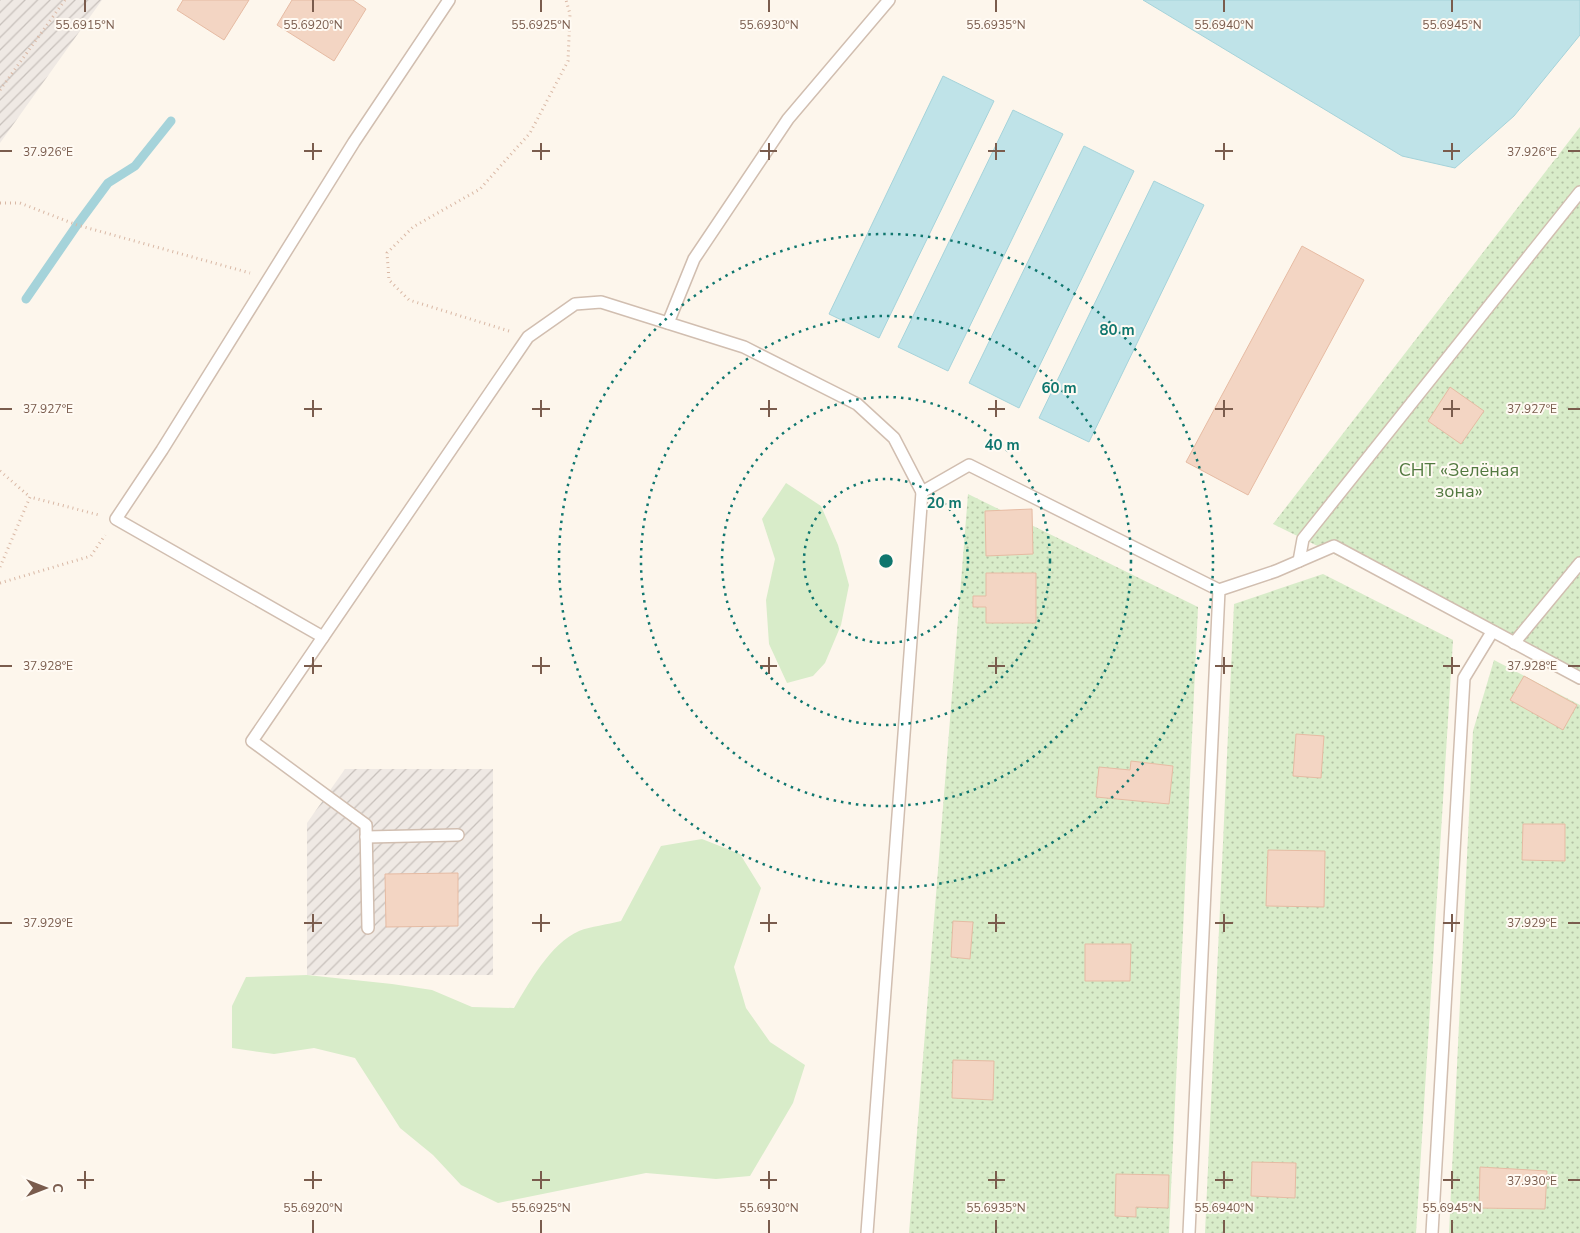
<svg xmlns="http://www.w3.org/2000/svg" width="1580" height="1233" font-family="'Nunito Sans',sans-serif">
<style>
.industrial{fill:url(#industrial-furrows)}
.green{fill:#d8ecc9}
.garden{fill:url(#garden-dots)}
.water{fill:#bfe3e8;stroke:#a5d3da}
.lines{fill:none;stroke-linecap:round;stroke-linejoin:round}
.stream{stroke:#a5d3da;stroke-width:9}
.building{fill:#f3d5c3;stroke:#e6bba3}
.service-casing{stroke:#d1beb0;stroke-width:14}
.path{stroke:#d9b8a5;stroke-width:3;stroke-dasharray:1 4;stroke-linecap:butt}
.service{stroke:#fff;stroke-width:11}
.ticks{fill:none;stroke:#7a5c4d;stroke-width:2}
.ring{fill:none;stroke:#0f766e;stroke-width:2.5;stroke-dasharray:2.5 5}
.labels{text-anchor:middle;stroke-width:4;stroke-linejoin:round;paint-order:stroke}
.park-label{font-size:18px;fill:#537a41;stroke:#fffaf3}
.ticks-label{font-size:12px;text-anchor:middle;fill:#7a5c4d;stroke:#fffaf3;stroke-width:4;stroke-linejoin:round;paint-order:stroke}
.centre{fill:#0f766e;stroke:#fffaf3;stroke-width:2.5}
.ring-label{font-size:15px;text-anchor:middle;font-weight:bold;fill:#0f766e;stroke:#fffaf3;stroke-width:4;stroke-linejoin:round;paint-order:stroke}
</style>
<defs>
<pattern id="industrial-furrows" width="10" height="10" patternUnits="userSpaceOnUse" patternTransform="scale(1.25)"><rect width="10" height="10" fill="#efe9e4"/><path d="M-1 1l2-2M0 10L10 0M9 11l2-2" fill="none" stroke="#c7c0bb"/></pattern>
<pattern id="garden-dots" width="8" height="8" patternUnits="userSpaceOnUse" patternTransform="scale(1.25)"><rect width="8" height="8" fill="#d8ecc9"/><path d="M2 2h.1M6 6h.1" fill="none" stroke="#b4c2a5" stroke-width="1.8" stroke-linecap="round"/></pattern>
</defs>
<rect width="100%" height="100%" fill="#fdf6ec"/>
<g class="industrial">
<polygon points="0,0 102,0 0,143"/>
<polygon points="345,769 493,769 493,975 307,975 307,823"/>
</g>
<g class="green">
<polygon points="786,483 821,506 838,545 849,585 841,625 825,663 813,676 787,683 769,644 766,600 775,559 762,519"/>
<path d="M702,839L740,854L761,888L734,967L746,1008L770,1042L805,1065L793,1103L750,1176L716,1179L646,1173L498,1203L461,1185L433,1155L400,1128L355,1058L314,1048L274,1054L232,1048V1006L246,977L307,975L392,984L432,990L472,1007L514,1008C529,983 550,944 579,931C591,926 607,925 621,921L661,846Z"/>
</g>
<g class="garden">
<polygon points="1580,127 1580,678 1514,643 1273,524"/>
<polygon points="968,494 1198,607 1169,1233 909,1233"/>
<polygon points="1323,574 1453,640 1416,1233 1205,1233 1234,604"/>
<polygon points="1494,660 1580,705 1580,1233 1449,1233 1473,731"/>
</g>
<g class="water">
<polygon points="1143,0 1580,0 1580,35 1514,116 1455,168 1402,156"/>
<polygon points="943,76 994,101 879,338 829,314"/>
<polygon points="1013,110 1063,134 948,371 898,347"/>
<polygon points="1084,146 1134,171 1019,408 969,383"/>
<polygon points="1154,181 1204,205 1089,442 1039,418"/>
</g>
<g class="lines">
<polyline class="stream" points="26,299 77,225 108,183 135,166 171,121"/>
</g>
<g class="building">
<polygon points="183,0 249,0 224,40 177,10"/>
<polygon points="292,0 353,0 366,9 334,61 277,25"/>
<polygon points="1302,246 1364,280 1248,495 1186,462"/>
<polygon points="1450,387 1484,411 1461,444 1428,421"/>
<polygon points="1032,509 1033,554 986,556 985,511"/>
<polygon points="986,573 1036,573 1036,623 986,623 986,607 973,607 973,596 986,596"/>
<polygon points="1524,676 1577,705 1563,730 1510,700"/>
<polygon points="1296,734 1324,736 1321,778 1293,776"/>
<polygon points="1131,761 1173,766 1169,804 1096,797 1099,767 1130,770"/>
<polygon points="1523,824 1565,824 1565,861 1522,860"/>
<polygon points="1268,850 1325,851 1324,907 1266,906"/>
<polygon points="458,873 458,926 386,927 385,874"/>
<polygon points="953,921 973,922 970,959 951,957"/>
<polygon points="1085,944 1131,944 1130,981 1085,981"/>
<polygon points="953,1060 994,1061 993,1100 952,1098"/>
<polygon points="1252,1162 1296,1163 1295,1198 1251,1196"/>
<polygon points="1480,1167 1547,1171 1545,1209 1479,1208"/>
<polygon points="1116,1174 1169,1175 1168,1208 1136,1207 1136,1217 1115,1216"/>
</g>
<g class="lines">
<defs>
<g id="service">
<polyline points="668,323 694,259 788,119 889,0"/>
<polyline points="1299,561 1303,539 1580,192"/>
<polyline points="323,637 116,519 162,450 354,142 449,0"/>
<polyline points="1514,643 1580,563"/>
<polyline points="366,837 458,835"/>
<polyline points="368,928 366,825 252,741 528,337 575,304 601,302 744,347 857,404 894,438 922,492"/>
<polyline points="867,1233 922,492 969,465 1219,590 1276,571 1334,546 1580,678"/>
<polyline points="1189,1233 1219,590"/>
<polyline points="1432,1233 1464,678 1492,632"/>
</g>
</defs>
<use href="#service" class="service-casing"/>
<g class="path">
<polyline points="0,90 65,0"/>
<polyline points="0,203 20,203 77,225 250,273"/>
<polyline points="509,331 409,300 389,280 387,253 413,227 480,189 530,133 568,61 570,14 566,0"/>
<polyline points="0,471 30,497"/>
<polyline points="0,567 30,497 99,515"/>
<polyline points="0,583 91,556 105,535"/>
</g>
<use href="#service" class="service"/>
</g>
<path class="ticks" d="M85,0V12M313,0V12M541,0V12M769,0V12M996,0V12M1224,0V12M1452,0V12M313,143V160M541,143V160M769,143V160M996,143V160M1224,143V160M1452,143V160M0,151H12M304,151H322M532,151H550M760,151H777M988,151H1005M1215,151H1233M1443,151H1460M1568,151H1580M313,400V417M541,400V417M769,400V417M996,400V417M1224,400V417M1452,400V417M0,409H12M304,409H322M532,409H550M760,409H777M988,409H1005M1215,409H1233M1443,409H1460M1568,409H1580M313,657V674M541,657V674M769,657V674M996,657V674M1224,657V674M1452,657V674M0,666H12M304,666H322M532,666H550M760,666H777M988,666H1005M1215,666H1233M1443,666H1460M1568,666H1580M313,914V932M541,914V932M769,914V932M996,914V932M1224,914V932M1452,914V932M0,923H12M304,923H322M532,923H550M760,923H777M988,923H1005M1215,923H1233M1443,923H1460M1568,923H1580M85,1171V1189M313,1171V1189M541,1171V1189M769,1171V1189M996,1171V1189M1224,1171V1189M1452,1171V1189M77,1180H94M304,1180H322M532,1180H550M760,1180H777M988,1180H1005M1215,1180H1233M1443,1180H1460M1568,1180H1580M313,1220V1233M541,1220V1233M769,1220V1233M996,1220V1233M1224,1220V1233M1452,1220V1233"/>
<g class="ring">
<circle cx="886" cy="561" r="82"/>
<circle cx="886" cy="561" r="164"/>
<circle cx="886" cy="561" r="245"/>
<circle cx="886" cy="561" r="327"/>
</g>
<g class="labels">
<g class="park-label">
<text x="1459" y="476">СНТ «Зелёная<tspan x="1459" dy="21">зона»</tspan></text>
</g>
</g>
<g class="ticks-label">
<text x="85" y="29">55.6915°N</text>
<text x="313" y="29">55.6920°N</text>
<text x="541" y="29">55.6925°N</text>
<text x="769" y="29">55.6930°N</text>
<text x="996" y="29">55.6935°N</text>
<text x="1224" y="29">55.6940°N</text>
<text x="1452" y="29">55.6945°N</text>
<text x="1532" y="156">37.926°E</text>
<text x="48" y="156">37.926°E</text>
<text x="1532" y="413">37.927°E</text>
<text x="48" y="413">37.927°E</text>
<text x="48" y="670">37.928°E</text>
<text x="1532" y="670">37.928°E</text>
<text x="1532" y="927">37.929°E</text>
<text x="48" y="927">37.929°E</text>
<text x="1532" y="1185">37.930°E</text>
<text x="313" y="1212">55.6920°N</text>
<text x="541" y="1212">55.6925°N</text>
<text x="769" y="1212">55.6930°N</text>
<text x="996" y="1212">55.6935°N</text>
<text x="1224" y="1212">55.6940°N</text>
<text x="1452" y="1212">55.6945°N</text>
</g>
<circle cx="886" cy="561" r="8" class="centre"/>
<g class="ring-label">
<text x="1117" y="335">80 m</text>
<text x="1059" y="393">60 m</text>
<text x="1002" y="450">40 m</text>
<text x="944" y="508">20 m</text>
</g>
<g transform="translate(45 1188) rotate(90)" stroke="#fffaf3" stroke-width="4" paint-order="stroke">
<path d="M0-4L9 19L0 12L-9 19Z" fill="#7a5c4d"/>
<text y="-8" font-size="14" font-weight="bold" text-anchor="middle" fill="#7a5c4d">С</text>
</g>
</svg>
